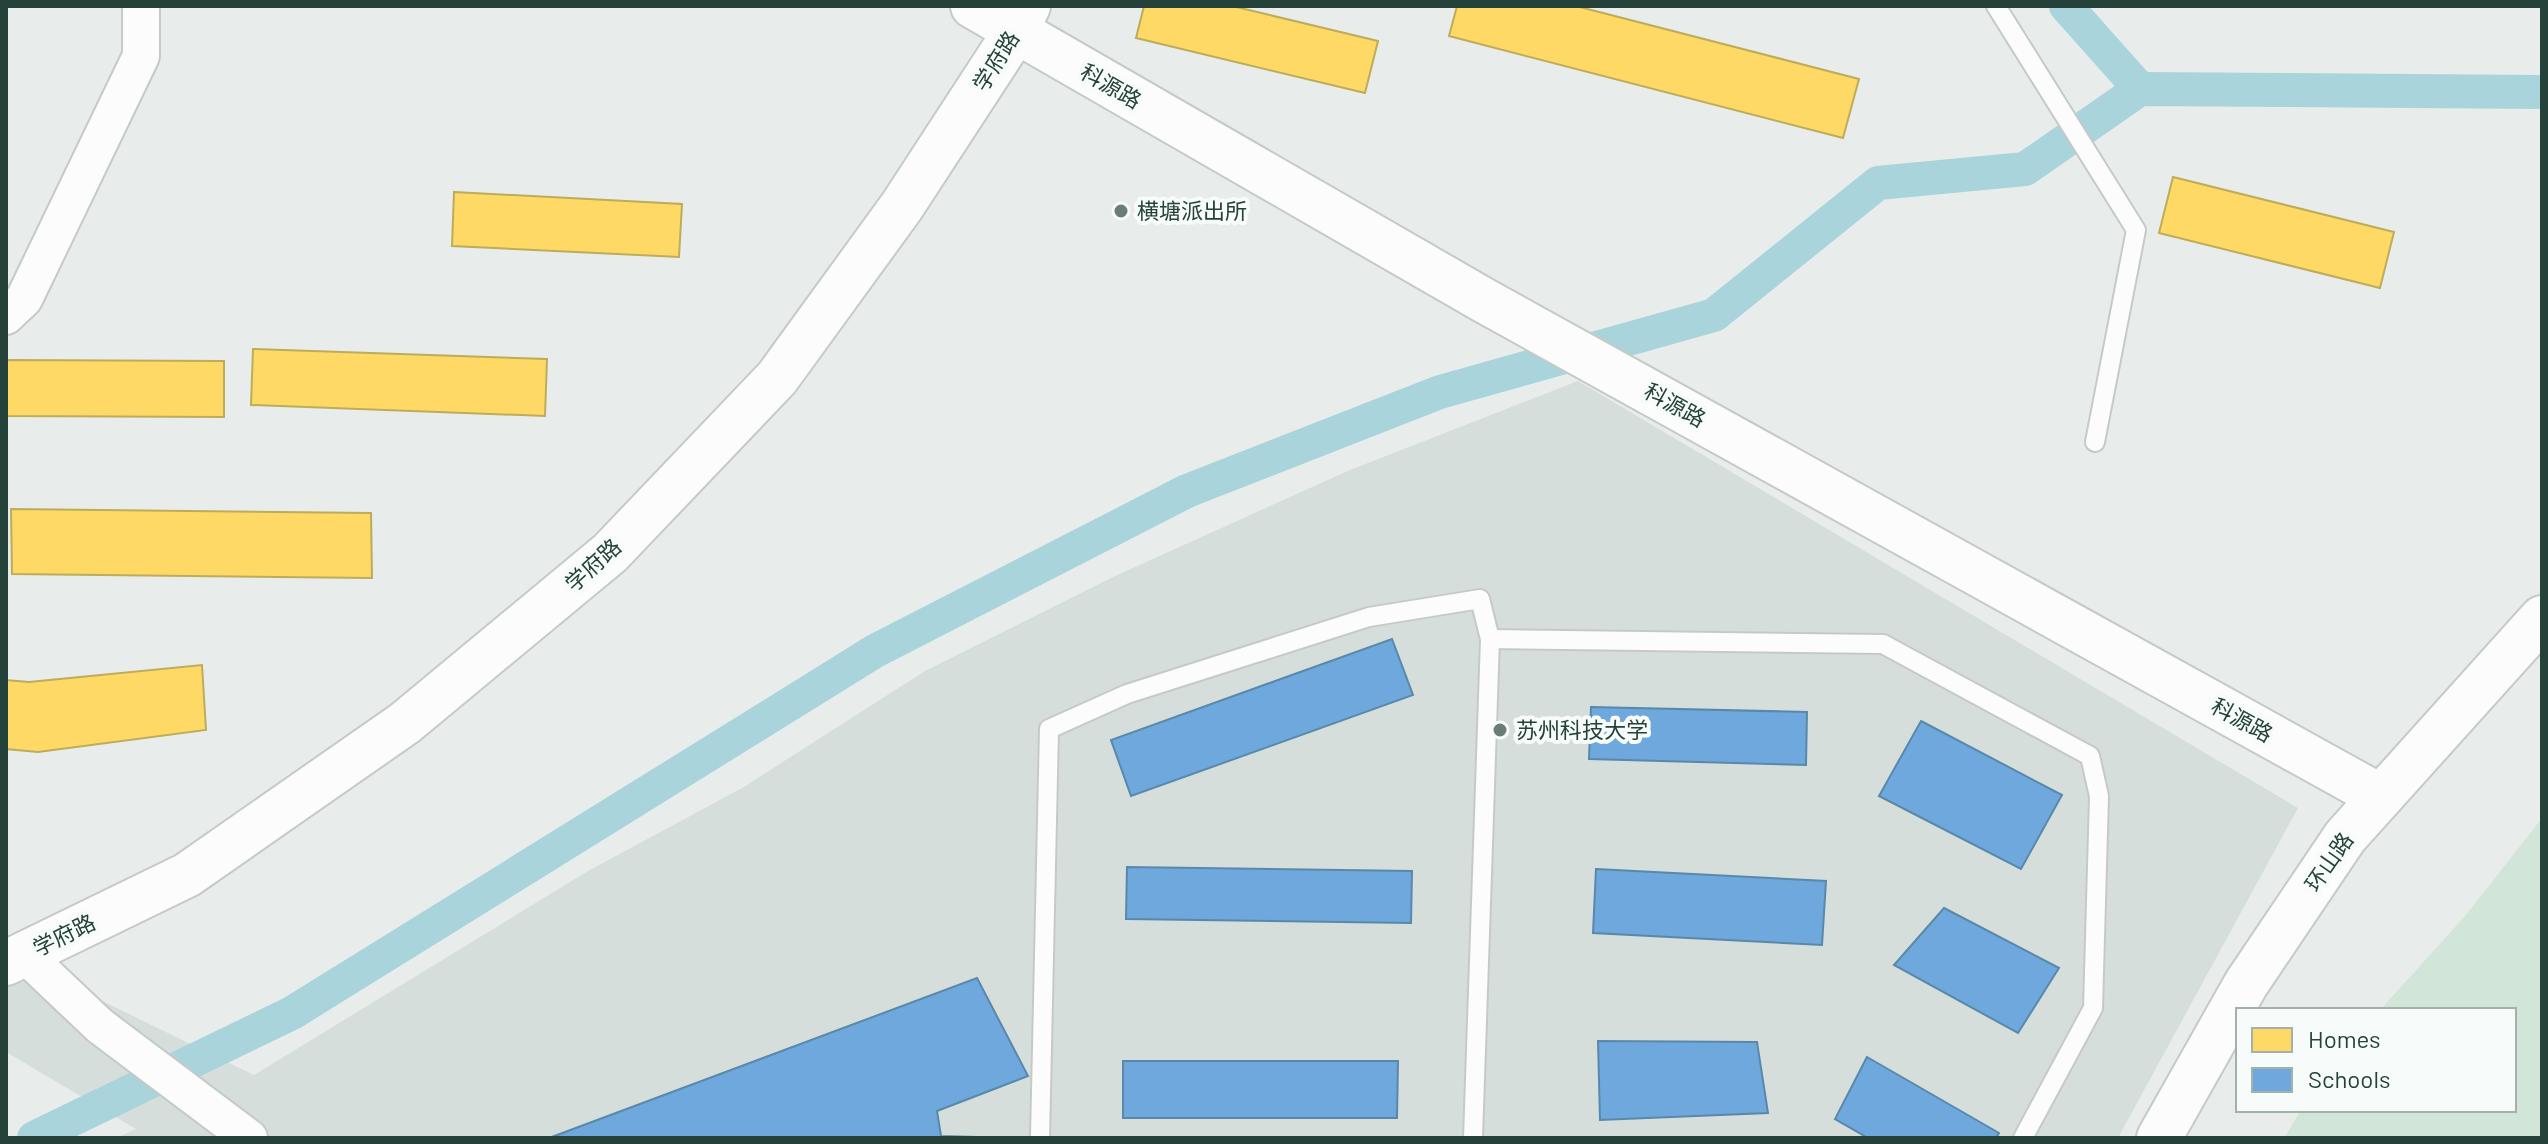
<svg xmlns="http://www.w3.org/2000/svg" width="2548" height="1144" font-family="Barlow,'Noto Sans SC',sans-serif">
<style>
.built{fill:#d6dedb}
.green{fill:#d1e6d8}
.homes{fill:#ffd966;stroke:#bdac59;stroke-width:2}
.schools{fill:#6fa8dc;stroke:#5889ab;stroke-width:2}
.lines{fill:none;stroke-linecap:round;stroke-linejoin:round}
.canal{stroke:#a9d4db;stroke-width:34}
.service-casing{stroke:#c5cac8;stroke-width:22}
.minor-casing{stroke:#c5cac8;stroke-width:40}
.tertiary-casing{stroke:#c5cac8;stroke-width:48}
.service{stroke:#fcfcfc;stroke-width:18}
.minor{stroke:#fcfcfc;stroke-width:36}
.tertiary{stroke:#fcfcfc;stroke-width:44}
.poi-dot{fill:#697e78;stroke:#f7fbf9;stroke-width:3}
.labels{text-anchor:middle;stroke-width:8;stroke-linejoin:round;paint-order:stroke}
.street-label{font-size:22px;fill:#24423a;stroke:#f7fbf9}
.poi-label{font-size:22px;fill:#24423a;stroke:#f7fbf9;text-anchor:start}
</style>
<rect width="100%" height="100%" fill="#e8edeb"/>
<polygon class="built" points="1578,381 2298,808 2118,1138 116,1138 136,1129 6,1052 6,954 254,1075 588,871 742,788 925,671 1115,576 1350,470"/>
<polygon class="green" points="2542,818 2542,1138 2284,1138 2301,1110 2514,1110 2514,1010 2380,1010 2465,916"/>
<g class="homes">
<polygon points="1144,6 1232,6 1378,41 1365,93 1136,38"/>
<polygon points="1457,6 1576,6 1859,79 1843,138 1449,36"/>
<polygon points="2173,177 2394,232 2380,288 2159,233"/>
<polygon points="454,192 682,204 679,257 452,246"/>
<polygon points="253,349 547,359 545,416 251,405"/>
<polygon points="6,360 224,361 224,417 6,416"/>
<polygon points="11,509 371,513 372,578 12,574"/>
<polygon points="202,665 206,730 38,752 6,749 6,680 29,682"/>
</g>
<g class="schools">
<polygon points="1392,639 1413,695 1131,796 1111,740"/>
<polygon points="1591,707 1807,712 1806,765 1589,759"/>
<polygon points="1921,721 2062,795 2021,869 1879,796"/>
<polygon points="1127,867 1412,871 1411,923 1126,919"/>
<polygon points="1596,869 1826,881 1822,945 1593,933"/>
<polygon points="1944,908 2059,968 2018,1033 1894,965"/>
<polygon points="977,978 1028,1076 937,1111 941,1136 1014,1138 549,1138"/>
<polygon points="1598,1041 1757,1042 1768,1113 1600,1120"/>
<polygon points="1867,1057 1999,1133 1996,1138 1868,1138 1835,1119"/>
<polygon points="1123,1061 1398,1061 1397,1118 1123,1118"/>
</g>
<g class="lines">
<g class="canal">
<polyline points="2066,6 2140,89"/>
<polyline points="34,1138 292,1013 875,651 1187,491 1440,392 1714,315 1878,183 2025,169 2140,89 2542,92"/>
</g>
<defs>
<g id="service">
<polyline points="1996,6 2136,230 2095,442"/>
<polyline points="1490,639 1883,644 2090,756 2099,796 2093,1008 2023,1138"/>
<polyline points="1040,1138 1049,729 1127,694 1369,617 1480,599 1490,639 1473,1138"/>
</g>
<g id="minor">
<polyline points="6,316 24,299 141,56 141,6"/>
<polyline points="24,954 100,1026 249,1138"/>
</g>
<g id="tertiary">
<polyline points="973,6 1485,301 2381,797"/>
<polyline points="6,963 187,875 405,723 610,553 777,378 902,206 1016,31 1028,6"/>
<polyline points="2159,1138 2246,984 2345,837 2542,618"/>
</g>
</defs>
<use href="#service" class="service-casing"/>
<use href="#minor" class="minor-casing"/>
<use href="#tertiary" class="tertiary-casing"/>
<use href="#service" class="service"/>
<use href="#minor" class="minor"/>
<use href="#tertiary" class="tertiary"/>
</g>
<g class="poi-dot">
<circle cx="1121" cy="211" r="8"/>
<circle cx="1500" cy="730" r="8"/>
</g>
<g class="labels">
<g class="street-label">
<text transform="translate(996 61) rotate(-58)" y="8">学府路</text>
<text transform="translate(1111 86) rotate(30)" y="8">科源路</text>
<text transform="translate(1675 405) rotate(29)" y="8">科源路</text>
<text transform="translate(593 565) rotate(-42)" y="8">学府路</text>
<text transform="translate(2242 720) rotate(29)" y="8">科源路</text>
<text transform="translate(2329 862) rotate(-55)" y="8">环山路</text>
<text transform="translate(64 935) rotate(-26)" y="8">学府路</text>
</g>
<g class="poi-label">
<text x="1137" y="219">横塘派出所</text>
<text x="1516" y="738">苏州科技大学</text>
</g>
</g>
<rect width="2548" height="1144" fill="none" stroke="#24423a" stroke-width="16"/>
<rect x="2236" y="1008" width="280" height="104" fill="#f7fbf9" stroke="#a3b1ad" stroke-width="2"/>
<rect x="2252" y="1028" width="40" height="24" fill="#ffd966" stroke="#a3b1ad" stroke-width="2"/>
<text x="2308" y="1048" font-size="24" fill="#24423a">Homes</text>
<rect x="2252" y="1068" width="40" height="24" fill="#6fa8dc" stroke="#a3b1ad" stroke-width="2"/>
<text x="2308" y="1088" font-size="24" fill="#24423a">Schools</text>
</svg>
